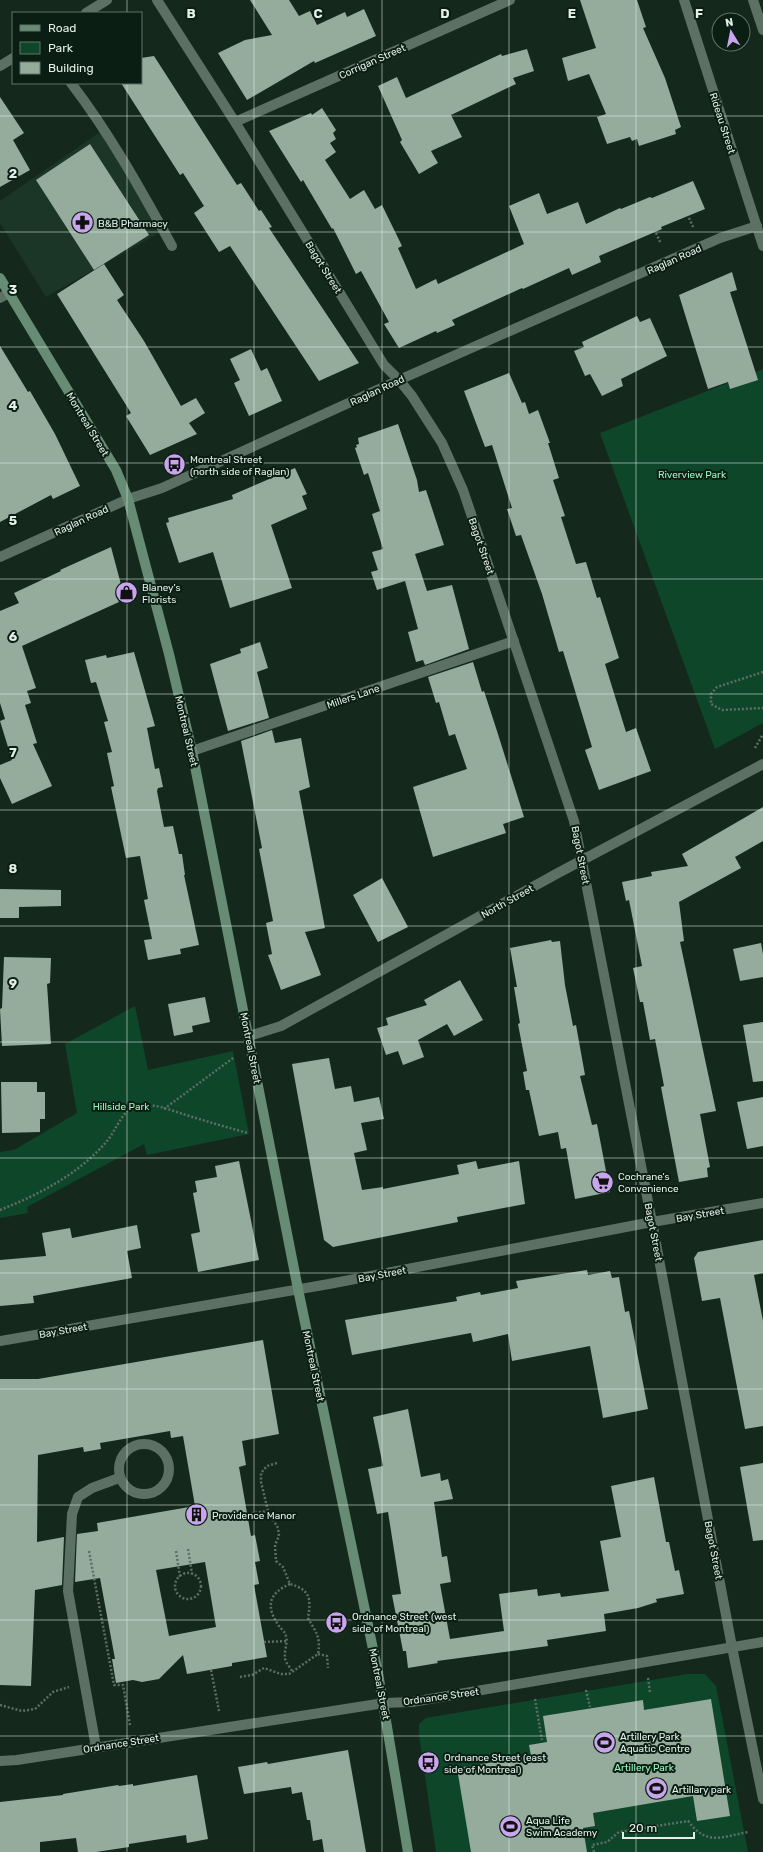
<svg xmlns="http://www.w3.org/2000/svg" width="763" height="1852" font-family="Rubik,sans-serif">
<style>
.built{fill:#1b3526}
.green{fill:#0e462a}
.building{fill:#95ac9d;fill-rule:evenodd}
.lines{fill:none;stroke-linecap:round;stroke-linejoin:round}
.path{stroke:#5e6e64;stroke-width:2.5;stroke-dasharray:2 2;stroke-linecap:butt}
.service{stroke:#5c7164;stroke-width:10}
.minor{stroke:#5c7164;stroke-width:10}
.tertiary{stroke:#5c7164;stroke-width:10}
.secondary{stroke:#678c75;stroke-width:10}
.grid{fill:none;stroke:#e3efe7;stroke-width:1;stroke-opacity:0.55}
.labels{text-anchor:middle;stroke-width:4;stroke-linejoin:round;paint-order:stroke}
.street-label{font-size:10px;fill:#e3efe7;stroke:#0b1e13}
.poi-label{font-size:10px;fill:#e3efe7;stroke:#0b1e13;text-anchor:start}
.park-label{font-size:10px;fill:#97f6bd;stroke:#0b1e13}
.grid-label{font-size:13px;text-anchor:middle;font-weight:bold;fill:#e3efe7;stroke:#0b1e13;stroke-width:4;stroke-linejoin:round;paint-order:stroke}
</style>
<rect width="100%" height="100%" fill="#15281c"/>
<polygon class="built" points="100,132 164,230 46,297 0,223 0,201"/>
<g class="green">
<polygon points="763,369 763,723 715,749 600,433"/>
<polygon points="135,1006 148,1070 233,1051 249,1134 147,1155 144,1144 27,1207 28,1213 0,1218 0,1152 14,1150 77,1113 65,1044"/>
<polygon points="687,1674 705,1674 716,1686 748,1852 436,1852 419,1735 419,1724 426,1718"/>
</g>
<g class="building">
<polygon points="250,0 289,0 299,16 310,11 317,25 345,12 347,17 364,9 376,36 315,63 314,61 247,100 218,53 245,40 272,35"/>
<polygon points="580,0 637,0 646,27 643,28 665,78 681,127 675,130 676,134 639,146 637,139 632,141 630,137 607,144 597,117 606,114 589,74 568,81 562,58 596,48"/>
<polygon points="527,49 534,71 513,78 516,84 451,115 462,137 431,151 438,163 419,174 400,142 402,140 378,86 397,77 406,98 501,54 502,56"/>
<polygon points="154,56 237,185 241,183 259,211 261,210 272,227 269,228 359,363 319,381 230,246 219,252 194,213 204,206 183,173 180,175 121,83 141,83 141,58"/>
<polygon points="0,97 24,133 13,140 30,170 0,187"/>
<polygon points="322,108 336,130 333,133 336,139 330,143 336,152 325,160 350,199 364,190 375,209 382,205 402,246 398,248 416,289 436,279 438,284 524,244 509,206 539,193 547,214 578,202 586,224 620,208 621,209 650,197 652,198 693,181 705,209 661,227 662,229 599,256 601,262 572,275 569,268 523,289 522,288 452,320 455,325 437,333 436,331 399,348 384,324 389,322 361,271 356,274 333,228 332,229 303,180 301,182 269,131 311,113 312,115"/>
<polygon points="90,144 149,235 94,270 36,180"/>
<polygon points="104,264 124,295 117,300 144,341 181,406 196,398 205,413 189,423 197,434 150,455 126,416 131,413 57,294"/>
<polygon points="732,272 737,290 730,292 758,380 730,389 728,382 708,389 679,295"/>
<polygon points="637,316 640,322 650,318 667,356 621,379 623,386 602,396 590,374 585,376 574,351 584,347 582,342"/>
<polygon points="0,346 28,392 30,391 55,434 80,486 53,499 51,495 0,522"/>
<polygon points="251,349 261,371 267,368 282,401 249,416 234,383 240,380 230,359"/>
<polygon points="509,373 522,403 525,402 529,414 538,410 550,443 548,443 559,478 553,480 565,516 561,517 576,564 586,562 597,598 600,597 619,658 605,664 626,732 636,728 651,771 599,790 585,750 592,747 563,651 559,652 542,594 521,535 516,536 507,509 512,508 492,445 485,447 464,391"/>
<polygon points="398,424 417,480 419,492 426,490 444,545 415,554 427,591 452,585 469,649 425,665 423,660 416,662 408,632 418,629 405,581 377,590 371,572 378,570 372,552 383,549 372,514 380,511 368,473 364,475 355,448 357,447 356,445 359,444 358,438"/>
<polygon points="295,468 307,494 302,496 307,509 271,525 292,588 230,608 213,552 179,563 166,523 169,522 168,518 233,499 232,495"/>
<polygon points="111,547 123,592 116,595 119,602 22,646 36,688 27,691 31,703 25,705 37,743 33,744 52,786 12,804 0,778 0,765 12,760 0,721 5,719 0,703 0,611 19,603 14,593 61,571 60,570"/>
<polygon points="260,642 268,668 257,672 269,718 228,731 210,664 241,653 240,649"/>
<polygon points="134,652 155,726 147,728 155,769 159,768 163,787 158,788 157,791 164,827 173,826 179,854 182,854 185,875 184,875 199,945 180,949 181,954 148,960 144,940 152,939 144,900 148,899 140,856 126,858 111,787 114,786 107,753 112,752 104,722 108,721 96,682 91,683 85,660 106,655 107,658"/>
<polygon points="473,662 482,692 484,691 497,731 524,817 503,824 506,833 433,857 413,787 467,769 455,734 449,736 439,702 436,703 428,677"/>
<polygon points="272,730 275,743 301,738 310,787 299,791 325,928 305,932 321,975 281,990 268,955 272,954 266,923 273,921 259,849 262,848 241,741"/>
<polygon points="763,807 763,841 735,857 741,868 679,902 684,941 680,942 716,1111 700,1114 710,1167 707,1168 708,1177 679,1182 661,1087 664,1086 655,1039 650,1040 643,1002 640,1002 633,968 642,966 629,900 626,901 622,882 652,876 651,872 688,866 682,854"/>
<polygon points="382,878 408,927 378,942 353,895"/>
<polygon points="0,889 61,890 61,906 19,907 19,918 0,918"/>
<polygon points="551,940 552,942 560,941 565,985 573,1026 576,1025 585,1075 580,1076 592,1125 597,1124 610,1192 575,1199 566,1148 561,1149 558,1132 539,1136 529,1090 526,1090 523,1072 527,1071 518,1024 520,1023 514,987 517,987 510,948"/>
<polygon points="761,943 763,954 763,977 740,981 733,949"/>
<polygon points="4,957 51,958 50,983 47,984 51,1044 2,1046 0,1009 2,1008"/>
<polygon points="460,980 483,1020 454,1036 447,1024 418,1040 424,1057 403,1065 398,1051 386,1055 377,1028 388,1025 386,1018 427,1005 424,1000"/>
<polygon points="205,997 210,1022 192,1026 193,1032 174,1036 168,1004"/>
<polygon points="763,1022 763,1081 753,1082 743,1025"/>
<polygon points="329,1058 335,1089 351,1086 354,1102 379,1097 384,1119 361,1123 367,1150 354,1153 362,1190 383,1187 383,1189 459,1174 457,1165 476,1161 478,1169 519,1161 525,1204 457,1217 458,1222 333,1247 324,1240 292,1064"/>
<polygon points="1,1082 37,1082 37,1092 45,1092 45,1119 40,1119 40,1132 2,1133"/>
<polygon points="763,1097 763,1146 747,1149 737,1102"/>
<polygon points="239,1161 259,1260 198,1272 191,1234 200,1232 193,1193 197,1192 195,1181 217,1177 215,1166"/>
<polygon points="137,1225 141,1248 127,1251 132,1278 33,1296 34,1303 0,1306 0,1260 46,1256 42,1233 70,1228 72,1238"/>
<polygon points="763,1240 763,1273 754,1275 763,1321 763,1426 745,1429 720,1298 702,1301 694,1258 698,1252"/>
<polygon points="587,1270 588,1275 610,1271 612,1278 619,1277 625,1312 629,1311 648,1409 603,1418 590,1346 512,1361 508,1334 473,1342 471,1333 352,1355 345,1320 457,1301 456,1297 480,1292 481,1295 518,1288 516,1281"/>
<path d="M263,1340L279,1434L242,1441L246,1465L239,1467L251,1536L255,1535L260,1561L255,1562L259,1584L254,1585L267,1657L232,1663V1666L187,1674L183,1655L159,1679L142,1682L133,1680L116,1683L112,1659H115L100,1578L75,1582L77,1534L98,1531L97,1523L195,1506L183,1436L171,1438L170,1431L100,1443L101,1449L84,1452L83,1447L38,1455L37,1542L64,1537L62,1585L35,1590L31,1686L0,1685V1379H38ZM205,1562L216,1627L169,1636L156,1570Z"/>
<polygon points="408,1409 421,1477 440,1473 441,1481 448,1479 453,1499 434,1502 442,1557 447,1556 451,1582 440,1584 450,1639 504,1631 499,1594 537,1589 538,1596 560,1593 561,1597 609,1591 600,1541 621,1537 611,1486 654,1477 666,1542 669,1542 675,1571 679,1570 684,1594 656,1599 657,1602 638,1608 604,1614 606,1631 547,1640 548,1646 437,1661 438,1663 408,1668 406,1651 403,1651 392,1595 401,1594 388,1512 377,1514 368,1469 383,1466 373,1417"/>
<polygon points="763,1463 763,1540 753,1541 740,1467"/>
<polygon points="711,1699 730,1816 697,1821 693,1796 593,1813 595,1826 583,1828 587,1852 471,1852 457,1768 531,1756 529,1745 547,1742 543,1716 643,1700 644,1710"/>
<polygon points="348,1750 366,1852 324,1852 322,1839 313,1841 310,1820 307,1820 302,1792 292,1794 291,1787 244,1794 238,1767 267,1762 268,1764"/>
<polygon points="197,1775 208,1839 187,1843 186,1835 129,1844 129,1847 96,1852 78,1852 76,1838 40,1842 40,1852 0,1852 0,1802 63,1795 63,1794 118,1785 119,1786 133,1784 133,1786"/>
</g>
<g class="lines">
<g class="path">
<polyline points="689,218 694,229"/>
<polyline points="656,233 661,244"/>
<polyline points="763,672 717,687 711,694 711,704 722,710 763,708"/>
<polyline points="755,748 763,734"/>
<polyline points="164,1109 233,1058"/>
<path d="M0,1210C40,1194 79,1174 107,1141C116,1131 123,1107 139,1105C153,1103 170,1110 183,1114C205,1121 226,1127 248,1133"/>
<polyline points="247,1514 268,1511"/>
<polyline points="188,1549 192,1574"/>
<polyline points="89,1551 114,1685 123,1685 130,1725"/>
<polyline points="176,1551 180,1577"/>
<circle cx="188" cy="1586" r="13"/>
<path d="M290,1584C269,1593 265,1606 279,1626C281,1629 285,1631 286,1636C288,1643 284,1650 285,1658C285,1662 290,1667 292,1671"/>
<polyline points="264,1642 287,1641"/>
<polyline points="318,1654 327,1656 328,1668"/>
<polyline points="211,1670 219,1711"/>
<path d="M240,1677L252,1675L264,1668L281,1674H289L318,1654C321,1636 316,1633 308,1618C311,1599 311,1590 290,1584L283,1567L276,1561L275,1545L279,1536L278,1528L268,1511L261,1482V1473L267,1466L277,1463"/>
<polyline points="648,1678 650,1692"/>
<polyline points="586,1690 590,1707"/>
<polyline points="535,1699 542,1740"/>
<polyline points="0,1705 22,1711 35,1709 53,1692 69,1687"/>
<path d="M594,1852L592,1845L607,1842L619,1832L688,1821C707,1846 721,1837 748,1832"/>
</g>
<g class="service">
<polyline points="753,0 763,30"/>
<path d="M71,83C110,134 141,190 172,246"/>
<polyline points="192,751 514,641"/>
<circle cx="144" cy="1469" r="25"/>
<polyline points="96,1747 68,1591 72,1514 78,1497 92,1488 119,1478"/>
</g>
<g class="minor">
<polyline points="157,0 235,122 384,365 399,380 412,396 442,443 463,490 574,821 652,1222 732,1647 763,1799"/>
<polyline points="86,13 107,0"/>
<polyline points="0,66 13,58"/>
<polyline points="235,122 510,0"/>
<polyline points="0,298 9,293"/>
<polyline points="0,557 128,499 162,488 399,380 720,238 757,226"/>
<polyline points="249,1036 281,1026 558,873 763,764"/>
<polyline points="0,1341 329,1284 652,1222 763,1203"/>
<polyline points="0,1761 17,1760 384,1703 412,1702 763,1642"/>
</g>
<polyline class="tertiary" points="684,0 763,246"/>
<polyline class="secondary" points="0,278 116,470 128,499 169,654 192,751 298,1289 378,1673 408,1852"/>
</g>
<path class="grid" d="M127,0V13M254,0V1852M382,0V1852M509,0V1852M636,0V1852M127,83V1852M0,116H763M0,232H763M0,347H763M0,463H763M0,579H763M0,694H763M0,810H763M0,926H763M0,1042H763M0,1158H763M0,1273H763M0,1389H763M0,1505H763M0,1620H763M0,1736H763"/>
<defs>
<symbol id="pharmacy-disc" viewBox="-11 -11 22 22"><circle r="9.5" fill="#c9a5ee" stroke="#0b1e13"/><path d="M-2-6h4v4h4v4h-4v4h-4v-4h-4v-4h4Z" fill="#111"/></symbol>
<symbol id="bus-disc" viewBox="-11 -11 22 22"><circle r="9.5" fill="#c9a5ee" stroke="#0b1e13"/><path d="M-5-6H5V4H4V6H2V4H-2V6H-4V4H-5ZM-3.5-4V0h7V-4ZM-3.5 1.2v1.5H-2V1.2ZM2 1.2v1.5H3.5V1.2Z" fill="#111"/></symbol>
<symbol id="shop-disc" viewBox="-11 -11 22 22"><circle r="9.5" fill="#c9a5ee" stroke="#0b1e13"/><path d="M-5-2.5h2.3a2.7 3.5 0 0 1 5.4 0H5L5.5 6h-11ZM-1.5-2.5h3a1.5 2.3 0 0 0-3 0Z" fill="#111"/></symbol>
<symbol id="supermarket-disc" viewBox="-11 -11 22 22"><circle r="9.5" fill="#c9a5ee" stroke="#0b1e13"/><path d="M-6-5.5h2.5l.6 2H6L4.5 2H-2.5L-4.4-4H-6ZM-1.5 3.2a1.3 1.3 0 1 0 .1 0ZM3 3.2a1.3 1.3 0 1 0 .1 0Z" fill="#111"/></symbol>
<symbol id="building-disc" viewBox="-11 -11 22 22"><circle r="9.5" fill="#c9a5ee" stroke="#0b1e13"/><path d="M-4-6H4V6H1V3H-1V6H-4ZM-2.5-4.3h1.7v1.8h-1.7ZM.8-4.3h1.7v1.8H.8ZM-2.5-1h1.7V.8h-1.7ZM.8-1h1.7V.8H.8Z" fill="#111"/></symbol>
<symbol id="stadium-disc" viewBox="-11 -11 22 22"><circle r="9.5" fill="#c9a5ee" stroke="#0b1e13"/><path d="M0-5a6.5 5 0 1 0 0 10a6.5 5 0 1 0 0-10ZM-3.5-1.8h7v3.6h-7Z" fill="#111"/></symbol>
</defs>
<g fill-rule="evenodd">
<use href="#pharmacy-disc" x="70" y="210" width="25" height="25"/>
<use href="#bus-disc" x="162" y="452" width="25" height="25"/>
<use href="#shop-disc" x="114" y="580" width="25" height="25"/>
<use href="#supermarket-disc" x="590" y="1170" width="25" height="25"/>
<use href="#building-disc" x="184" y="1502" width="25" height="25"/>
<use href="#bus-disc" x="324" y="1610" width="25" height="25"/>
<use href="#stadium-disc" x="592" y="1730" width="25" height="25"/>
<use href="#bus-disc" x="416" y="1750" width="25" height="25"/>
<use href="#stadium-disc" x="644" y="1776" width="25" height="25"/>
<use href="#stadium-disc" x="498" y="1814" width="25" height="25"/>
</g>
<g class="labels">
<g class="street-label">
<text transform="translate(372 61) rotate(-24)" y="4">Corrigan Street</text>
<text transform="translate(723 123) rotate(72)" y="4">Rideau Street</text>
<text transform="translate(674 259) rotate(-24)" y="4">Raglan Road</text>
<text transform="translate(324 267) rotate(58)" y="4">Bagot Street</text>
<text transform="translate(377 390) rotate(-25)" y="4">Raglan Road</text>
<text transform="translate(88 424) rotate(59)" y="4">Montreal Street</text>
<text transform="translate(81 520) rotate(-25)" y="4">Raglan Road</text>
<text transform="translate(482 546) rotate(71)" y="4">Bagot Street</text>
<text transform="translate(353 696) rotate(-19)" y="4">Millers Lane</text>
<text transform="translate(187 731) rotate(77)" y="4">Montreal Street</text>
<text transform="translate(581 855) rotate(79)" y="4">Bagot Street</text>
<text transform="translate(507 901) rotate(-29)" y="4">North Street</text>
<text transform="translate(251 1048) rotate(79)" y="4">Montreal Street</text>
<text transform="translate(700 1214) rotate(-10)" y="4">Bay Street</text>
<text transform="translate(654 1232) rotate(79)" y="4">Bagot Street</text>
<text transform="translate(382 1274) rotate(-11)" y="4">Bay Street</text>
<text transform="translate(63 1330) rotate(-10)" y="4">Bay Street</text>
<text transform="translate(314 1366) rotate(78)" y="4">Montreal Street</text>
<text transform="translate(714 1550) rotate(79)" y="4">Bagot Street</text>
<text transform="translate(380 1684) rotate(79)" y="4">Montreal Street</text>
<text transform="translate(441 1696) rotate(-8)" y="4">Ordnance Street</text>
<text transform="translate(121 1743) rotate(-9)" y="4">Ordnance Street</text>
</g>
<g class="poi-label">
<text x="98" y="227">B&amp;B Pharmacy</text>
<text x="190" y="463">Montreal Street<tspan x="190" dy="12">(north side of Raglan)</tspan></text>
<text x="142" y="591">Blaney's<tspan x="142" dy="12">Florists</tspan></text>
<text x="618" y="1180">Cochrane's<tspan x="618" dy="12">Convenience</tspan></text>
<text x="212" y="1519">Providence Manor</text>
<text x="352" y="1620">Ordnance Street (west<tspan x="352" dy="12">side of Montreal)</tspan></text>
<text x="620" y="1740">Artillery Park<tspan x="620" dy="12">Aquatic Centre</tspan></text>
<text x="444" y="1761">Ordnance Street (east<tspan x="444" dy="12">side of Montreal)</tspan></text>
<text x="672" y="1793">Artillary park</text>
<text x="526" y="1824">Aqua Life<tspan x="526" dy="12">Swim Academy</tspan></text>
</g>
<g class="park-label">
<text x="692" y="478">Riverview Park</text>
<text x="121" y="1110">Hillside Park</text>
<text x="644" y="1771">Artillery Park</text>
</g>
</g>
<g class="grid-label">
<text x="191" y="18">B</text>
<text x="318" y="18">C</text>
<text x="445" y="18">D</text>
<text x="572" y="18">E</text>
<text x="699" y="18">F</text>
<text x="13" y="178">2</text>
<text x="13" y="294">3</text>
<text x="13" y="410">4</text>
<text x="13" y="525">5</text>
<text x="13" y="641">6</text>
<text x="13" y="757">7</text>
<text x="13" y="873">8</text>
<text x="13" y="988">9</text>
</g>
<rect x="12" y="12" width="130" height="72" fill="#0b1e13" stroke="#617268"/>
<rect x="20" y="25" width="20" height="6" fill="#678c75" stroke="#617268"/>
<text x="48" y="32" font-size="12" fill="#e3efe7">Road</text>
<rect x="20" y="42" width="20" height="12" fill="#0e462a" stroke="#617268"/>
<text x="48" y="52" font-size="12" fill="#e3efe7">Park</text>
<rect x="20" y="62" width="20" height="12" fill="#95ac9d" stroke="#617268"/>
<text x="48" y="72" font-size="12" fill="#e3efe7">Building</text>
<g transform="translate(731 32) rotate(350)"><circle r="19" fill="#0b1e13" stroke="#617268"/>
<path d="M0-3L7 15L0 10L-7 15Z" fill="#c9a5ee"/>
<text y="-6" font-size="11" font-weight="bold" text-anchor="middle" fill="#e3efe7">N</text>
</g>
<path d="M623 1832v6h71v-6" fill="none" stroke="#e3efe7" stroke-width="2"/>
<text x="629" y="1832" font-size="12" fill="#e3efe7" stroke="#0b1e13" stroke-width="3" paint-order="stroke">20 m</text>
</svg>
